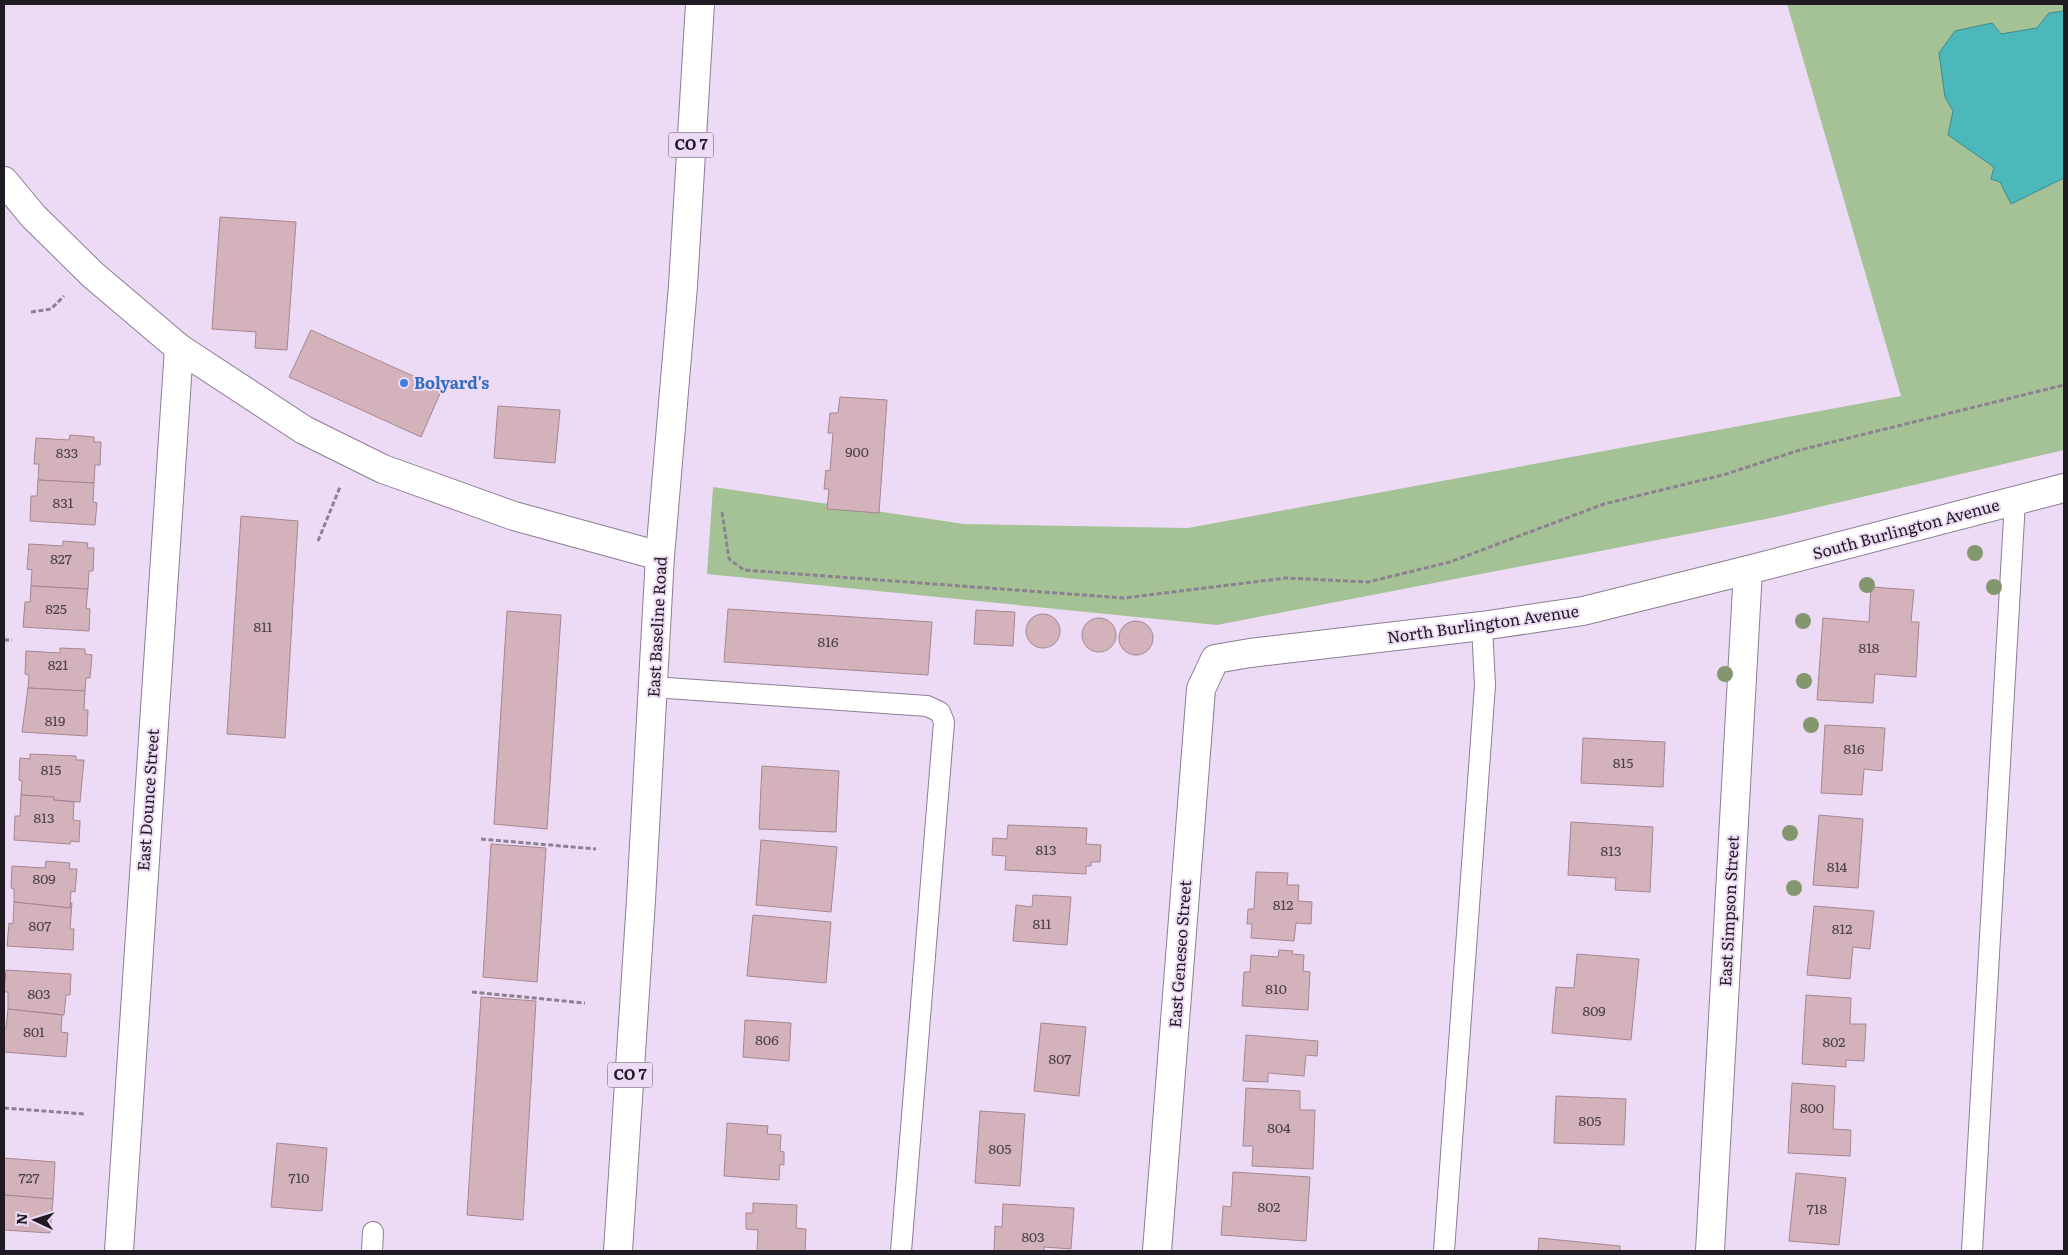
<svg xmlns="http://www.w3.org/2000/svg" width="2068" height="1255" font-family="Literata,serif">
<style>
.green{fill:#a4c295}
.water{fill:#4db8bc;stroke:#40898e}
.building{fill:#d3b2bc;stroke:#a58690}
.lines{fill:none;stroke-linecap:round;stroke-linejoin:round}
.service-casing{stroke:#8d7d94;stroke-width:22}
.minor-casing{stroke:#8d7d94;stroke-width:30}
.primary-casing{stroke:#8d7d94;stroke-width:30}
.path{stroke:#8d8092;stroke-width:3;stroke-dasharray:5 2.5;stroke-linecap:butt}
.service{stroke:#fff;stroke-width:20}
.minor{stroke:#fff;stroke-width:28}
.primary{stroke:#fff;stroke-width:28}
.tree{fill:#83966e}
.shop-dot{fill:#3f7fe0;stroke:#eddbf5;stroke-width:2}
.labels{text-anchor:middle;stroke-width:4;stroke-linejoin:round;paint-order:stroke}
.number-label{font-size:14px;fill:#4d4049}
.shield{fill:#eddbf5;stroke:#5e5462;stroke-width:1}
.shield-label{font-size:15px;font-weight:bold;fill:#201a23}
.shop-label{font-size:16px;font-weight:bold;fill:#366cbe;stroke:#eddbf5;text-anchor:start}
.street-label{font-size:16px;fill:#201a23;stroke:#eddbf5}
</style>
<rect width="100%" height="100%" fill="#eddbf5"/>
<polygon class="green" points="1787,4 2064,4 2064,450 1776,517 1217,625 707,574 713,487 964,524 1188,528 1901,396"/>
<polygon class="water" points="2064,11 2064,178 2011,204 2000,182 1991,179 1994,167 1948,135 1953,111 1945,97 1939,53 1955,31 1992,23 2001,34 2037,28 2049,13"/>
<g class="building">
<polygon points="220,217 296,222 287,350 255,348 256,332 212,329"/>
<polygon points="311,330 442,389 421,437 289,377"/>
<polygon points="840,397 887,400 879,513 827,509 829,489 824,489 826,470 830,471 833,433 828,433 830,413 838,413"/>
<polygon points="498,406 560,410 555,463 494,458"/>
<polygon points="70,435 94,437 94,442 101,442 100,465 95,465 94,483 38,480 39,464 34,464 36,438 69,440"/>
<polygon points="38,480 94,483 93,502 97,503 95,525 30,521 31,496 37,496"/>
<polygon points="241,516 298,521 285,738 227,734"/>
<polygon points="63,541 88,543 87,548 94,548 93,571 89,571 88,589 31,586 32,570 27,569 29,544 63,546"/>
<polygon points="31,586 88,589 86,608 90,609 89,631 23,627 25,602 30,602"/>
<polygon points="1871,587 1914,590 1911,622 1919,622 1916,677 1875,674 1873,703 1817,700 1823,618 1869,622"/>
<polygon points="728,609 932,622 928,675 724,662"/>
<polygon points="976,610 1015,612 1013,646 974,644"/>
<polygon points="507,611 561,615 547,829 494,824"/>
<circle cx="1043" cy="631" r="17"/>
<circle cx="1099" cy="635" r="17"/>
<circle cx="1136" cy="638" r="17"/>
<polygon points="60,648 85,649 85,654 92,655 90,678 86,678 85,691 28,688 29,675 25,674 26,651 60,653"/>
<polygon points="28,688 85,691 84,710 88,710 87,736 22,732"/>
<polygon points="1825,725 1885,728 1882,771 1864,769 1862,795 1821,793"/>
<polygon points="1583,738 1665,742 1663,787 1581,783"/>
<polygon points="30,754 76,756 76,760 84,760 80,802 54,800 54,797 21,795 22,781 19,780 20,758 30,759"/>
<polygon points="762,766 839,771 836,832 759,829"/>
<polygon points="21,795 54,797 54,800 74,802 73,820 80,821 79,842 71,841 70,844 14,840 15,816 20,816"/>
<polygon points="1819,815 1863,819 1858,888 1813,885"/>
<polygon points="1571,822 1653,827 1650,892 1615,890 1616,878 1568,875"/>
<polygon points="1008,825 1087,828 1086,844 1101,845 1100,862 1091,862 1091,866 1086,866 1086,874 1005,870 1006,856 992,855 993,838 1007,839"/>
<polygon points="761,840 837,847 831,912 756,905"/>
<polygon points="491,844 546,848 537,982 483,977"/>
<polygon points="46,861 70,863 69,869 77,869 75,892 71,891 70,908 14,902 14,889 11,888 12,866 45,868"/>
<polygon points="1256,872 1288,873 1287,885 1299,885 1298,901 1312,902 1311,924 1296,923 1294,941 1251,938 1252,924 1247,924 1248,909 1254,909"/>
<polygon points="1033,895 1071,897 1067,945 1013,941 1016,905 1032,907"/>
<polygon points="14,902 70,908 71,903 72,903 70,929 74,929 73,950 7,946 9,923 13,924"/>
<polygon points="1814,906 1874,911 1870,949 1853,947 1850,979 1807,975"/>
<polygon points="753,915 831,922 826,983 747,976"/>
<polygon points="1279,950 1293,951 1292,954 1304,955 1303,971 1310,972 1308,1010 1242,1006 1244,972 1250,972 1251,955 1278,957"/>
<polygon points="1577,954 1639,959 1631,1040 1552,1033 1556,987 1574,988"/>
<polygon points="6,970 71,974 70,995 66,995 64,1015 8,1009 8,992 4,992"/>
<polygon points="1806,995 1851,998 1850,1024 1866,1024 1864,1061 1846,1060 1846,1067 1802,1064"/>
<polygon points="481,997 536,1001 523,1220 467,1215"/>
<polygon points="8,1009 62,1015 61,1032 68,1033 66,1057 4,1052 4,1028 6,1028"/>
<polygon points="745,1020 791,1023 789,1061 743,1057"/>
<polygon points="1041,1023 1086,1027 1079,1096 1034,1091"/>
<polygon points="1246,1035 1318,1041 1317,1056 1306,1055 1304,1076 1268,1073 1268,1082 1243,1081"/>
<polygon points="1792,1083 1835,1086 1833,1129 1851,1130 1850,1156 1788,1153"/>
<polygon points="1246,1088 1300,1091 1300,1110 1315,1110 1313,1169 1252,1166 1253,1146 1243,1146"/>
<polygon points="1556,1096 1626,1099 1624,1145 1554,1143"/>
<polygon points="980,1111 1025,1114 1020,1186 975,1183"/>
<polygon points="727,1123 768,1126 767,1134 781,1135 780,1151 784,1152 784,1165 780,1164 779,1180 724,1176"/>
<polygon points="277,1143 327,1148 322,1211 271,1207"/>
<polygon points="4,1158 55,1162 53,1199 4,1195"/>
<polygon points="1233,1172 1310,1177 1306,1241 1221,1235 1223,1206 1231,1207"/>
<polygon points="1796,1173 1846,1178 1839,1245 1789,1241"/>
<polygon points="4,1195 53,1199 50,1233 4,1230"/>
<polygon points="753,1203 797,1205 796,1228 806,1229 805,1251 757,1251 758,1230 746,1229 746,1213 753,1213"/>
<polygon points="1003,1204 1074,1208 1071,1249 1044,1247 1044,1251 994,1251 995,1226 1002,1227"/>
<polygon points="1539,1238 1620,1246 1620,1251 1538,1251"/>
</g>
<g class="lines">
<defs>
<g id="service">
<polyline points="653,687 927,706 940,712 944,722 901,1251"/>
<polyline points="372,1251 373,1232"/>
<polyline points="1444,1251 1485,685 1482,626"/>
<polyline points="1972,1251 2015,501"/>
</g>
<g id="minor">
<polyline points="4,181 33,216 93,275 179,348 304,430 383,469 514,516 660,556"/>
<polyline points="119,1251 179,348"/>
<polyline points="1157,1251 1201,689 1215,659 1250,653 1482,626 1583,611 1748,570 2064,488"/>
<polyline points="1710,1251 1748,570"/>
</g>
<polyline id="primary" points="618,1251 641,900 660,556 683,286 700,4"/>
</defs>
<use href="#service" class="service-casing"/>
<use href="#minor" class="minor-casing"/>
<use href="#primary" class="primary-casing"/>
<g class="path">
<polyline points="31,312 51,309 64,296"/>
<polyline points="722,512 729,559 744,570 1124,598 1286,578 1368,582 1450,562 1604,504 1723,475 1800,450 2064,385"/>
<polyline points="318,541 340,487"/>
<polyline points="4,640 12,640"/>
<polyline points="481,839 596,849"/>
<polyline points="472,992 585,1003"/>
<polyline points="4,1108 84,1114"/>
</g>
<use href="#service" class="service"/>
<use href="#minor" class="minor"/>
<use href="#primary" class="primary"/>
</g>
<g class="tree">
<circle cx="1975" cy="553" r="8"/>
<circle cx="1867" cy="585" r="8"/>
<circle cx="1994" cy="587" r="8"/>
<circle cx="1803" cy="621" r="8"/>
<circle cx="1725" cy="674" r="8"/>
<circle cx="1804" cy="681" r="8"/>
<circle cx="1811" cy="725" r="8"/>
<circle cx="1790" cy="833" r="8"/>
<circle cx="1794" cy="888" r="8"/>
</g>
<circle class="shop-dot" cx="404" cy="383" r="5"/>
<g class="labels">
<g class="number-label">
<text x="857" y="457">900</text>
<text x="67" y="458">833</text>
<text x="63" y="508">831</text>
<text x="61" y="564">827</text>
<text x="56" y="614">825</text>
<text x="263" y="632">811</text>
<text x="828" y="647">816</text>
<text x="1869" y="653">818</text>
<text x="58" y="670">821</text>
<text x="55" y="726">819</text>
<text x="1854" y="754">816</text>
<text x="1623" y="768">815</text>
<text x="51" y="775">815</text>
<text x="44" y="823">813</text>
<text x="1046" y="855">813</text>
<text x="1611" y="856">813</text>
<text x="1837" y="872">814</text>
<text x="44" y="884">809</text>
<text x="1283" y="910">812</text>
<text x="1042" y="929">811</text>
<text x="40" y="931">807</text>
<text x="1842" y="934">812</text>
<text x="1276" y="994">810</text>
<text x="39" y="999">803</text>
<text x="1594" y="1016">809</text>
<text x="34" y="1037">801</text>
<text x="767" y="1045">806</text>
<text x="1834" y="1047">802</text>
<text x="1060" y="1064">807</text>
<text x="1812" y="1113">800</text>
<text x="1590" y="1126">805</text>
<text x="1279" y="1133">804</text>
<text x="1000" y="1154">805</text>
<text x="29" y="1183">727</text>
<text x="299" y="1183">710</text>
<text x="1269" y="1212">802</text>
<text x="1817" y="1214">718</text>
<text x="1033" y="1242">803</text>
</g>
<g class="shield">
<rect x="668.5" y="132.5" width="45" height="25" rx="4"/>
<rect x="607.5" y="1062.5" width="45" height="25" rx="4"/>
</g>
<g class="shield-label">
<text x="691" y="150">CO 7</text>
<text x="630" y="1080">CO 7</text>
</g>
<g class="shop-label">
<text x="414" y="389">Bolyard's</text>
</g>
<g class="street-label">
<text transform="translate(1906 529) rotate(-15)" y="6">South Burlington Avenue</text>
<text transform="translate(1483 624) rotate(-8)" y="6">North Burlington Avenue</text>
<text transform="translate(657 627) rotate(-87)" y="6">East Baseline Road</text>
<text transform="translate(148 800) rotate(-86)" y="6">East Dounce Street</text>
<text transform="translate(1729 911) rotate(-87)" y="6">East Simpson Street</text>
<text transform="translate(1180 954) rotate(-86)" y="6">East Geneseo Street</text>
</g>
</g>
<rect width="2068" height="1255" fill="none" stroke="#201a23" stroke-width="10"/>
<g transform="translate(35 1220) rotate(274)" stroke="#eddbf5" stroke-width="4" paint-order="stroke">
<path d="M0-4L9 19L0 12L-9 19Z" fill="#201a23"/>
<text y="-8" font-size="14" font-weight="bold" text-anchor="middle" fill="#201a23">N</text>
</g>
</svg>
